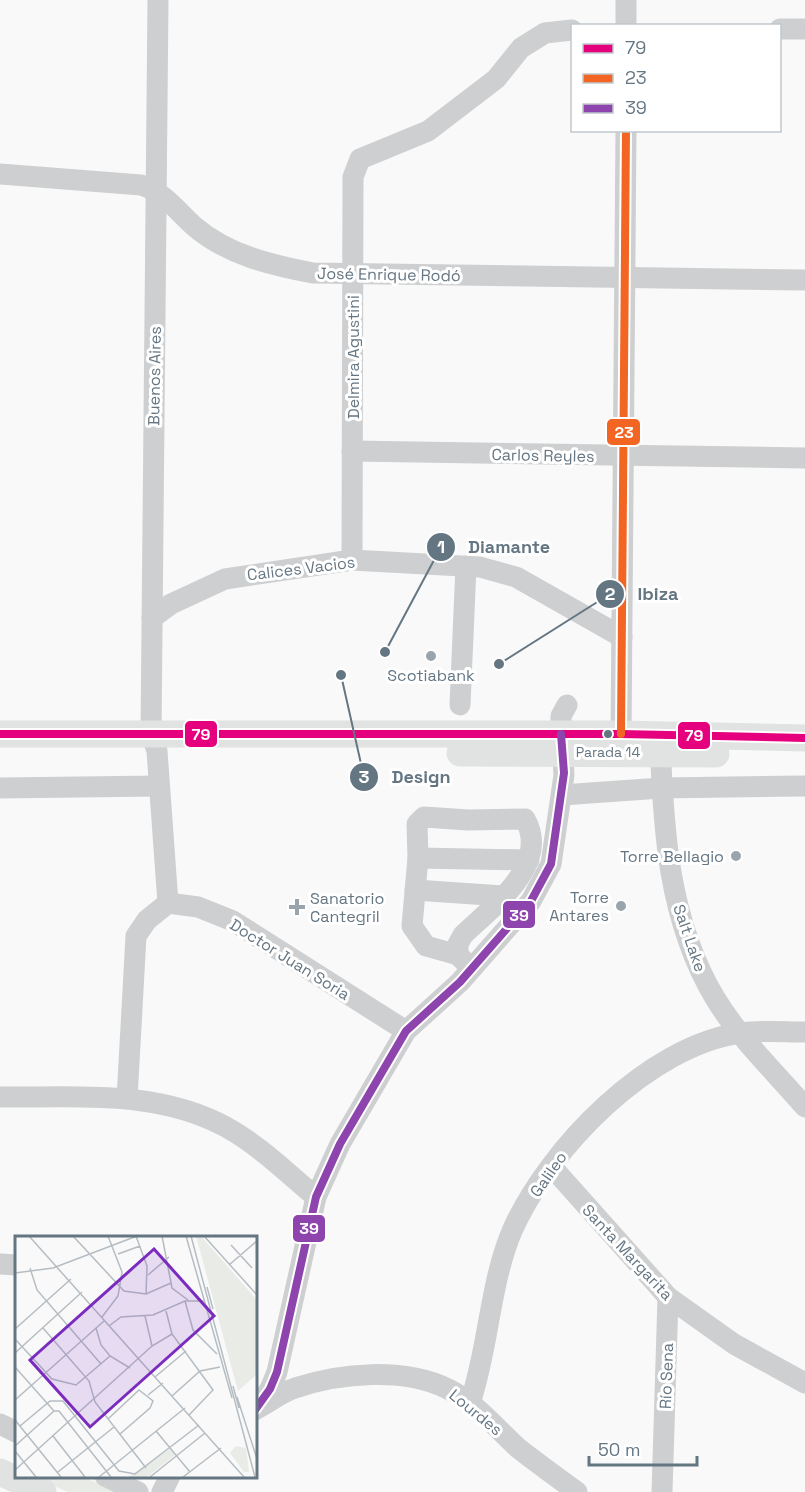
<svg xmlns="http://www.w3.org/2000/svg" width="805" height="1492" font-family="'Space Grotesk',sans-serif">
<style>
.green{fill:#e8ebe6}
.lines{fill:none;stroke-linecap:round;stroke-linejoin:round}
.minor{stroke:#cecfd0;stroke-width:21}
.major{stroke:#e1e2e2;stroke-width:27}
.bus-1-casing{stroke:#fff;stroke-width:12}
.bus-2-casing{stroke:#fff;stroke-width:12}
.bus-3-casing{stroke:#fff;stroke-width:12}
.bus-1{stroke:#e5007d;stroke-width:8}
.bus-2{stroke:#f26522;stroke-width:8}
.bus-3{stroke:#8e44ad;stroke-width:8}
.poi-dot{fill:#99a4ac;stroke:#fff;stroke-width:2}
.bus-dot{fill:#657683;stroke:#fff;stroke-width:2}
.labels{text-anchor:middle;stroke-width:6;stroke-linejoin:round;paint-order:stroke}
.bus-label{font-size:14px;fill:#657683;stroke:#fff}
.street-label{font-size:16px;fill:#657683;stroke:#fff}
.poi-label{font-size:16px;fill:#657683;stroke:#fff;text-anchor:end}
.inset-road{fill:none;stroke:#b5bdc3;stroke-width:1.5}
.view{fill:#7b2cbf;fill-opacity:0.15;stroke:#7b2cbf;stroke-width:3}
.inset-edge{fill:none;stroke:#657683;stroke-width:3}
.leader{fill:none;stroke:#657683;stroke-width:2}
.callout-dot{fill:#657683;stroke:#fff;stroke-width:2}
.mark-label{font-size:18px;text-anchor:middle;font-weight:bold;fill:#fff}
.callout-label{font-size:18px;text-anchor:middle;font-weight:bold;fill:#657683;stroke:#fff;stroke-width:6;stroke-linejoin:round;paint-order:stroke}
.line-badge{stroke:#fff;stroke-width:2}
.badge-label{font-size:16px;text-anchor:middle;font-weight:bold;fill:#fff}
</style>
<rect width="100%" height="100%" fill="#f9f9f9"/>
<polygon class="green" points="30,1476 81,1476 118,1492 68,1492"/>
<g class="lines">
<g class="minor">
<polyline points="158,0 151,734 157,751 168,903"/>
<polyline points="626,26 626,0"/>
<polyline points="780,29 805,29"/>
<path d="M0,174L141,185C164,192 177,211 195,227C228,255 271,265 313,273L805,280"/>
<polyline points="352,451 805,458"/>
<polyline points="352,560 353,177 360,159 428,131 496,79 521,48 545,33 572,30"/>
<polyline points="152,618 171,604 225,579 352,560 480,567 516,577 622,637"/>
<polyline points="460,705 466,566"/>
<polyline points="621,734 626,130"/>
<path d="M660,739C663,827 668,920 715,998C739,1038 775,1072 805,1107"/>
<polyline points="0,788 159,786"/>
<polyline points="562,795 661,788 805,786"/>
<polyline points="418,858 529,860"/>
<polyline points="415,890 503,896"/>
<polyline points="168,903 198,907 233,921 406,1031"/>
<path d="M458,955V944L463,935C492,907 551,865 525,819L468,820L424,817L417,824L418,858L412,926L426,946L458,955L471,968"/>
<path d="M0,1097C76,1098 156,1089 226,1127C259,1145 287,1173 316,1197"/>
<polyline points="127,1099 136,936 147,920 168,903"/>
<polyline points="552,1167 668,1297 734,1344 805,1383"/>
<polyline points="0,1264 16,1265"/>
<path d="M470,1403C489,1347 489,1286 512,1231C548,1149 649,1045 741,1033C762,1030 784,1032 805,1032"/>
<path d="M258,1408C270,1402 282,1392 295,1388C340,1373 404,1367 448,1389C475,1402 496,1428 518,1448C537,1463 558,1478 577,1492"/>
<polyline points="255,1410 270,1389 277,1372 316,1197 340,1144 406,1031 460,982 531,901 551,864 564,775 561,725 561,716 567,705"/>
<polyline points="0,1424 16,1432"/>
<polyline points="105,1476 138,1492"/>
<polyline points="162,1492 170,1476"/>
<polyline points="662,1492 668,1297"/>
</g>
<g class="major">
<polyline points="0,734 621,734 805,738"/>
<polyline points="460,753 716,754"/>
<polyline points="0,1472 43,1492"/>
</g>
<defs>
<polyline id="bus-1" points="0,734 621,734 805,738"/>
<polyline id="bus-2" points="621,734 626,130"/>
<polyline id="bus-3" points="255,1410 270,1389 277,1372 316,1197 340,1144 406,1031 460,982 531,901 551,864 564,773 561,734"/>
</defs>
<use href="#bus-1" class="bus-1-casing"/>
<use href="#bus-2" class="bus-2-casing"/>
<use href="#bus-3" class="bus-3-casing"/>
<use href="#bus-1" class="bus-1"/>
<use href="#bus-2" class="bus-2"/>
<use href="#bus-3" class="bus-3"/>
</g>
<g class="poi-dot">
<circle cx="431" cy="656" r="6"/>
<circle cx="736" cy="856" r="6"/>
<circle cx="621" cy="906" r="6"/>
<path d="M294 898h6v6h6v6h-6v6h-6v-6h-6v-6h6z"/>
</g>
<circle class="bus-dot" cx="608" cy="734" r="5"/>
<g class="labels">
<g class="bus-label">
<text x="608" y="757">Parada 14</text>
</g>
<g class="street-label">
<text transform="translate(389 274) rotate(1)" y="6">José Enrique Rodó</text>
<text transform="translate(353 357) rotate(-90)" y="6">Delmira Agustini</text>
<text transform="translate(154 376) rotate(-89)" y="6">Buenos Aires</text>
<text transform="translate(543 455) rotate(1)" y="6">Carlos Reyles</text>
<text transform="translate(301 568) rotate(-7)" y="6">Calices Vacios</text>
<text transform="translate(690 938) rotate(71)" y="6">Salt Lake</text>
<text transform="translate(290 959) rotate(32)" y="6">Doctor Juan Soria</text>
<text transform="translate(548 1174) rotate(-55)" y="6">Galileo</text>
<text transform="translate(628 1252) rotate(47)" y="6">Santa Margarita</text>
<text transform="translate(666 1376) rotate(-88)" y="6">Río Sena</text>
<text transform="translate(476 1412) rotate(39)" y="6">Lourdes</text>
</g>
<g class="poi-label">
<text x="431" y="681" text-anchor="middle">Scotiabank</text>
<text x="724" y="862">Torre Bellagio</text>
<text x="609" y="903">Torre<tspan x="609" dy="18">Antares</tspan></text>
<text x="310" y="904" text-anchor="start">Sanatorio<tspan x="310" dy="18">Cantegril</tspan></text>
</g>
</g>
<g transform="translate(15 1236)">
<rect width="242" height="242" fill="#f9f9f9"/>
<path d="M181,0H186L241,63V139L223,155ZM221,210L231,212L234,236H229L215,217ZM155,213L160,219L132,241H113Z" fill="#e8ebe6"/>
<path class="inset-road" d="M14,0L229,241M58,0L109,55L131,58L156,47M121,0L132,30L131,58M147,0L157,52L173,64M171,0L217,162M176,0L240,241M189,0L242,59M216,9L237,32M103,18L125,10M214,29L242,5M15,32L22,54L86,128M0,37L38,32L122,0M133,39L154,21M192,51L198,73M170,65L178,94L202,118M151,75L157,98L198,154L174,179M130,80L137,110M87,81L103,60L107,36L93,0M94,90L106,81L138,79L170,65H189M28,92L74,145L80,166L131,232M81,92L86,109L95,120L115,132M0,93L56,43M0,103L37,143L61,149L95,120M38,103L52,90M0,117L67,56M0,131L39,175H44L96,241M140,141L171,115M218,150L224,172M133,159L148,147M157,160L185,135L205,131M222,161L242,223M0,164L89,85M93,183L124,154L138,165L135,172L105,198M0,184L46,241M5,190L35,165H48L104,235L120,238L184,189M141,195L175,236M38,200L70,241M0,210L39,175M0,215L21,241M0,234L137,110L157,98M43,236L99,191M84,241L170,172M135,241L190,197M168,241L206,212"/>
<path class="view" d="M139,13L199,80L75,191L15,124Z"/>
<rect width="242" height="242" class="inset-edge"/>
</g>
<path class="leader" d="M385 652L441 547M499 664L610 594M341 675L364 777"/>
<g class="callout-dot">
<circle cx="385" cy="652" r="6"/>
<circle cx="499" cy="664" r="6"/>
<circle cx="341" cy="675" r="6"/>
<circle cx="441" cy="547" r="15"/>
<circle cx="610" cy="594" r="15"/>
<circle cx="364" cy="777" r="15"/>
</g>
<g class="mark-label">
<text x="441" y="553">1</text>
<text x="610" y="600">2</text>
<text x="364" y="783">3</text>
</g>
<g class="callout-label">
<text x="509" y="553">Diamante</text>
<text x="658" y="600">Ibiza</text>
<text x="421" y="783">Design</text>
</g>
<g class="line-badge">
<rect x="606" y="418" width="35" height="28" rx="6" fill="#f26522"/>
<rect x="184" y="720" width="34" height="28" rx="6" fill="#e5007d"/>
<rect x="677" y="721" width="34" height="29" rx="6" fill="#e5007d"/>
<rect x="502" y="900" width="34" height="29" rx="6" fill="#8e44ad"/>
<rect x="292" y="1214" width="34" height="29" rx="6" fill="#8e44ad"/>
</g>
<g class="badge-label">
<text x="624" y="438">23</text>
<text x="201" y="740">79</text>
<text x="694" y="741">79</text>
<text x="519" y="921">39</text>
<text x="309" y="1234">39</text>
</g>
<rect x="571" y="24" width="210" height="108" fill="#ffffff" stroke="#c1c8cd" stroke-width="1.5"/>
<rect x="583" y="44" width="30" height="9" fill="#e5007d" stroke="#c1c8cd" stroke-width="1.5"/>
<text x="625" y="54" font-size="18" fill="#657683">79</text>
<rect x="583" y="74" width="30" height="9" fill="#f26522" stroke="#c1c8cd" stroke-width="1.5"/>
<text x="625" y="84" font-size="18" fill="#657683">23</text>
<rect x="583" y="104" width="30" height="9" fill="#8e44ad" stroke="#c1c8cd" stroke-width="1.5"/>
<text x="625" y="114" font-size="18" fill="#657683">39</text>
<path d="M589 1456v9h108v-9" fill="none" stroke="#657683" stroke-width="3"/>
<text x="598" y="1456" font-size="18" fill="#657683" stroke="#ffffff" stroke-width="4.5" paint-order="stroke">50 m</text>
</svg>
